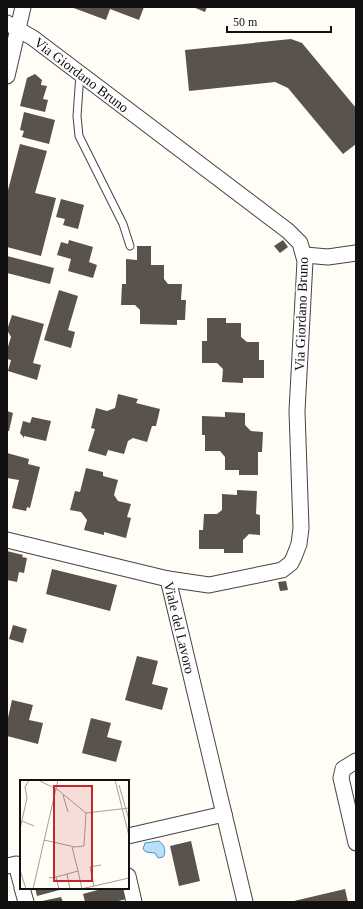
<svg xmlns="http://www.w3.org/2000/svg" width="363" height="909" font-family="'Times New Roman',serif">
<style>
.water{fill:#b9e0f7;stroke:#3f96cf}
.building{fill:#5a524d}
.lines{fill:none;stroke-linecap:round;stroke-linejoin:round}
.lane-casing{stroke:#444;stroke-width:9}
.street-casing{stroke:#444;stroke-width:17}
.lane{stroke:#fff;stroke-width:7}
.street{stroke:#fff;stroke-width:15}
.labels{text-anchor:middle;stroke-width:4;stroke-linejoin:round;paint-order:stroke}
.street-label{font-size:14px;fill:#111;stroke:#fff}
.inset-road{fill:none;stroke:#a09f9a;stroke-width:1}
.view{fill:#c4262e;fill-opacity:0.15;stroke:#c4262e;stroke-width:2}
.inset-edge{fill:none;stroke:#111;stroke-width:2}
</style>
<rect width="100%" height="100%" fill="#fffdf5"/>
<path class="water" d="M159,841C164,844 167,852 163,857L158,858L155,853L146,852L143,849L145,843Z"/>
<g class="building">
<polygon points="71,7 144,7 139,20 110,9 106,20"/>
<polygon points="193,7 207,7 205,12"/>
<polygon points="291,39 302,43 356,108 356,144 343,154 288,88 275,82 189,91 185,50"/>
<polygon points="35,74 42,80 41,85 47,86 43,99 48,100 45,112 20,106 27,78"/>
<polygon points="24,112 55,120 49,144 22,137 24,131 20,130"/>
<polygon points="20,144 47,151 35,193 56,198 41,256 7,247 7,194"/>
<polygon points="61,199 84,205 78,229 63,225 65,219 56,217"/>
<polygon points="69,240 93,247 89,262 97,265 93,278 68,271 71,259 57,255 61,242 68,244"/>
<polygon points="283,240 288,247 280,253 274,246"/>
<polygon points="137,246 151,246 151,265 164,265 164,279 168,284 182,284 181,300 186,300 185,320 177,320 177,325 140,324 140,310 135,305 121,305 122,284 126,284 126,259 137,260"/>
<polygon points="7,256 54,268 50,284 7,273"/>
<polygon points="59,290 78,296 68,330 75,332 71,348 44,340"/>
<polygon points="12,315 44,324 33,363 41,365 37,380 8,371 11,360 7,359 7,350 11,337 7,330"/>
<polygon points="207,318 226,318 226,323 241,323 241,337 247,342 259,342 259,360 264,360 264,378 243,378 243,383 222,382 223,369 217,363 202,363 202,341 207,341"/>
<polygon points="118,394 138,399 136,403 160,409 156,426 152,426 147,442 133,438 128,441 124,454 108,450 106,456 88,451 95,429 91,428 96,408 107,411 115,408"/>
<polygon points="7,411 13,413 9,431 7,431"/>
<polygon points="225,412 245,413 245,425 251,431 263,432 262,452 258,452 258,475 239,475 239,470 225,470 225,457 220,451 205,451 205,435 202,435 202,416 225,417"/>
<polygon points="32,417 51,421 46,441 24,436 24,438 20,433 23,421 30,423"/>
<polygon points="7,453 29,459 28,464 40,467 30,508 27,507 26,511 12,508 19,480 7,478"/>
<polygon points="86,468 103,472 103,476 118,480 114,495 118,501 131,504 127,517 131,518 126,538 104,532 104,535 84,530 87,520 81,512 70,510 75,491 80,492"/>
<polygon points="237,490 257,491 256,514 260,515 260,535 249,534 243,540 243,553 224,553 224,549 199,549 199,530 203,530 204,514 217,514 222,510 222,494 237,495"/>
<polygon points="7,551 23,555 22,557 27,558 24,573 19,572 17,582 7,580"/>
<polygon points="52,569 117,585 110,611 46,594"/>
<polygon points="286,581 288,590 280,591 278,582"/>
<polygon points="13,625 27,629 23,643 9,639"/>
<polygon points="137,656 158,661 152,684 168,688 162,710 125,700"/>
<polygon points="12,700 33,705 29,720 43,723 38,744 7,736 7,722"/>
<polygon points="91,718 111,723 107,737 122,741 116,762 82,753"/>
<polygon points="191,841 200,881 179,886 170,846"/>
<polygon points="35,888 62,888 63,889 37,896"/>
<polygon points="105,888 124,888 127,899 114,902 85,902 83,894"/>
<polygon points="345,889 348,902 294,902 294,901"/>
<polygon points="61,897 63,902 43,902 42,901"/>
</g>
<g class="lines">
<defs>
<polyline id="lane" points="80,74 77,116 79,136 123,224 130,246"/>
<g id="street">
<path id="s1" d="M7,23L33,38L288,231L300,243L305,261L297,411L301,528L299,544L294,557L291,563L282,570L209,585L168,579L7,540"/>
<polyline points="7,76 23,7"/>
<polyline points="305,255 328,257 356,253"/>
<path id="s2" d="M168,579L224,814"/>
<polyline points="356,761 343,769 341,778 356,843"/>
<polyline points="128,836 224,814 245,902"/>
<polyline points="7,866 16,864 21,883"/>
<polyline points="128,876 134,902"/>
<polyline points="22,888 26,902"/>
</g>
</defs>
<use href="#lane" class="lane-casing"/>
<use href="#street" class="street-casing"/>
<use href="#lane" class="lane"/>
<use href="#street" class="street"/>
</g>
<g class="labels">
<g class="street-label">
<text dy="5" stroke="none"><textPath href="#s1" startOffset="91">Via Giordano Bruno</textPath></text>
<text transform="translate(301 314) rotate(-88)" y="5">Via Giordano Bruno</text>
<text dy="5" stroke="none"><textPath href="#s2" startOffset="50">Viale del Lavoro</textPath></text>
</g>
</g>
<g transform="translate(20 780)">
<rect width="109" height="109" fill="#fffdf5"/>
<path class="inset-road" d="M18,0L38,10L66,33L64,66L55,67L24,60M95,0L109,56M99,5L109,40M43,15L48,32M66,33L109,28M2,41L14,46M0,49L7,18L5,7L9,0M52,67L58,91M0,90L6,109M47,94L50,109M36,97L58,91L62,109M29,98L36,97L39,109M74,106L70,87L81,85M13,109L38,0M61,109L109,98"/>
<path class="view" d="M34,6H72V101H34Z"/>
<rect width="109" height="109" class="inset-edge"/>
</g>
<rect width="363" height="909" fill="none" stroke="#111111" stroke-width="16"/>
<path d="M227 26v6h104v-6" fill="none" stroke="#111111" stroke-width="2"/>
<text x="233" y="26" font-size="12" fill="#111111" stroke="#ffffff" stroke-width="3" paint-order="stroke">50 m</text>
</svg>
